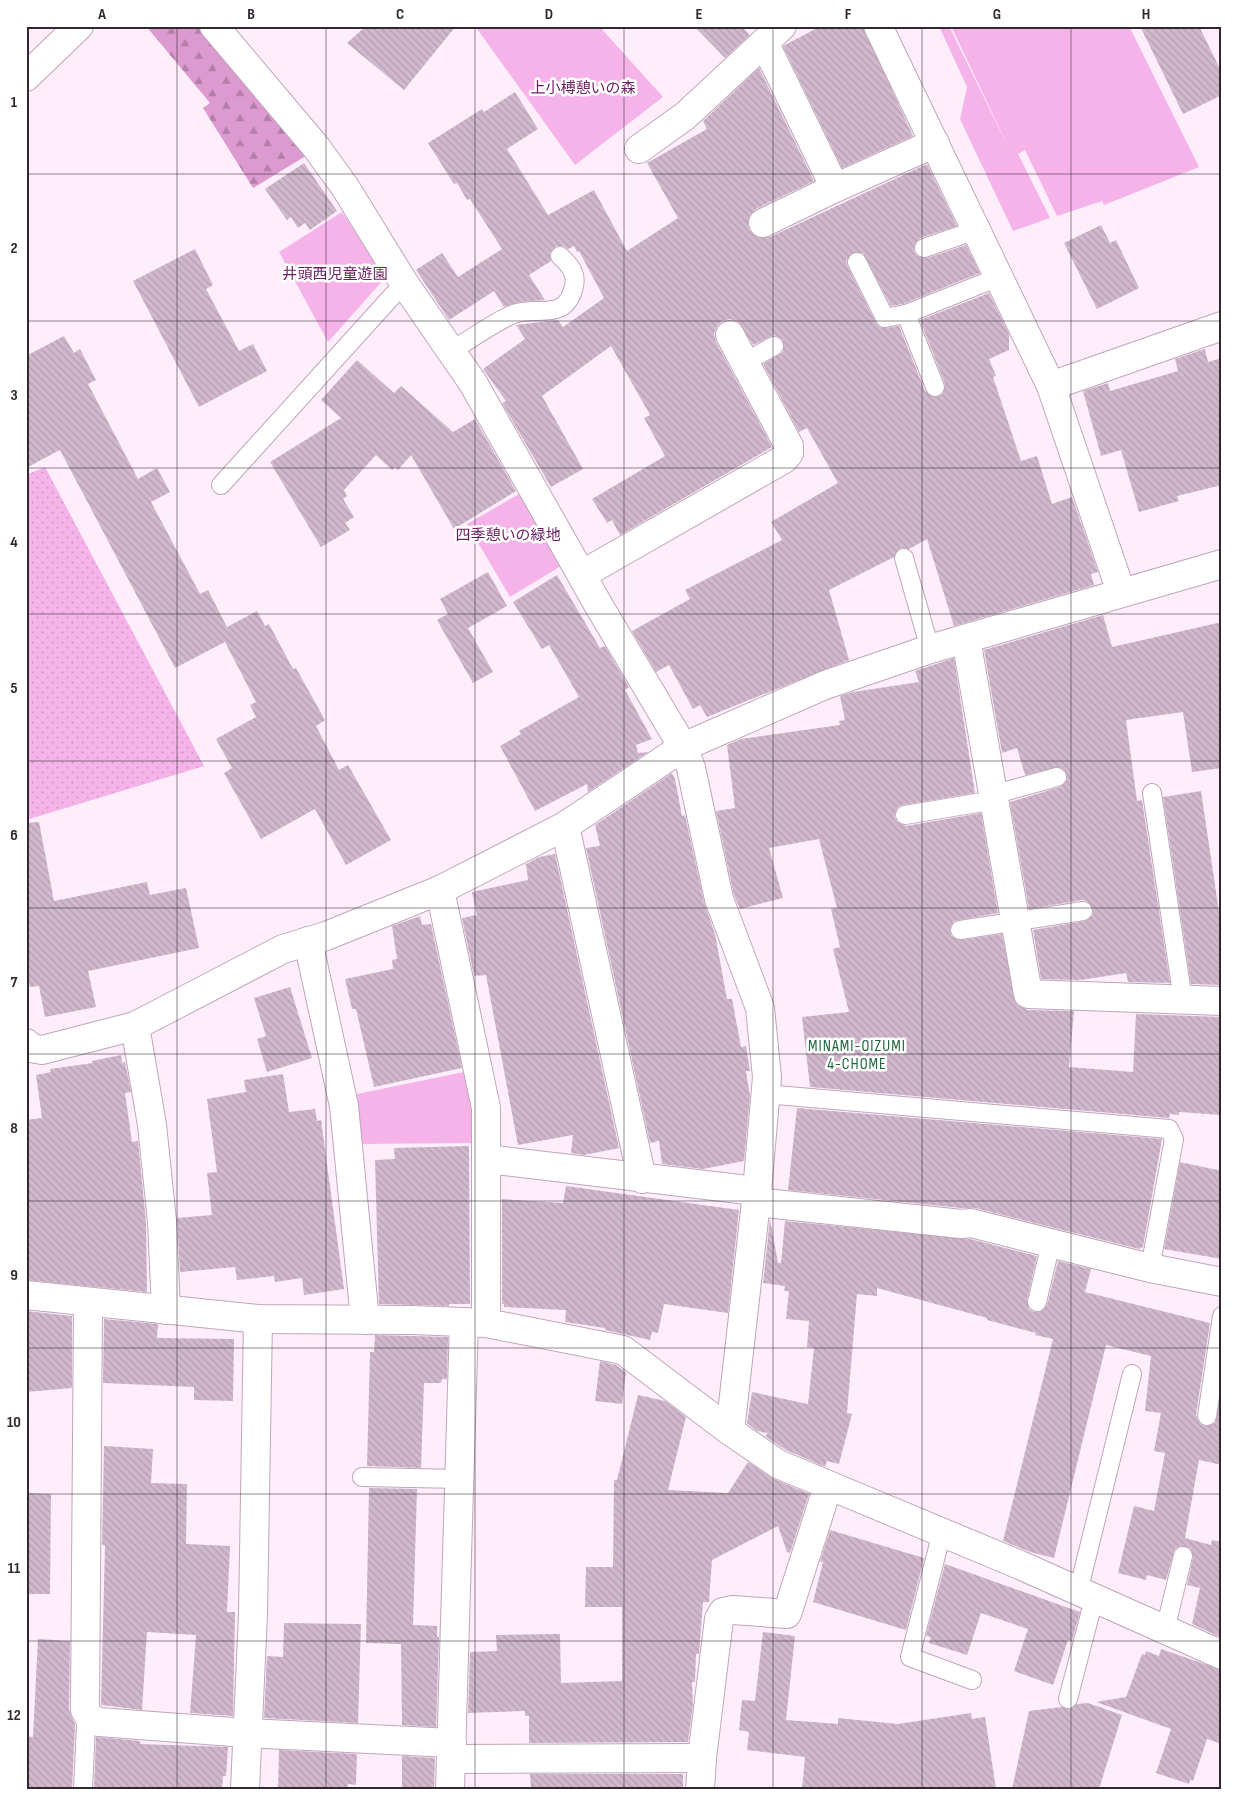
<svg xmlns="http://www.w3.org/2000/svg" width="1248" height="1815" font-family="'Sofia Sans Condensed','Noto Sans JP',sans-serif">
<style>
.green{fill:#f6b3e9}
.forest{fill:url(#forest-firs)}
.garden{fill:url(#garden-dots)}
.building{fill:url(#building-back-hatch)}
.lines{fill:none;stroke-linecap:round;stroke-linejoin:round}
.service-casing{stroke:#bfa6ba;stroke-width:20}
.minor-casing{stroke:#bfa6ba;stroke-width:30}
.primary-casing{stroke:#bfa6ba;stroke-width:30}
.service{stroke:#fff;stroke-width:18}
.minor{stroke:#fff;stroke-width:28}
.primary{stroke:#fff;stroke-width:28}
.grid{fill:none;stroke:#322830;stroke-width:1;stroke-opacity:0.55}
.labels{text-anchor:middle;stroke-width:5;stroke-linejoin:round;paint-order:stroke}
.park-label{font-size:15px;fill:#6a1e61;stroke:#fff}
.neighbourhood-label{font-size:16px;letter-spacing:1px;fill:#1e673c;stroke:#fff}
.neatline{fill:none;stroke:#322830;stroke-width:2}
.grid-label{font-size:16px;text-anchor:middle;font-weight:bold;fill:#322830}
</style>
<defs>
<pattern id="forest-firs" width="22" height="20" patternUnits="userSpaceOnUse" patternTransform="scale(1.25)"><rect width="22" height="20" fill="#dd9ad0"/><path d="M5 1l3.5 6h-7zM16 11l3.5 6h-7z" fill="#b47ea9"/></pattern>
<pattern id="garden-dots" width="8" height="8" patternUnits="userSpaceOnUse" patternTransform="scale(1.25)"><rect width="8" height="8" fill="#f6b3e9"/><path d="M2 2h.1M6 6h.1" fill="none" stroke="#d39ac8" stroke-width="1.8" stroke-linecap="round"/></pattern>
<pattern id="building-back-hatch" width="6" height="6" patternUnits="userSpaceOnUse" patternTransform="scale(1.25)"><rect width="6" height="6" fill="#d1b8cc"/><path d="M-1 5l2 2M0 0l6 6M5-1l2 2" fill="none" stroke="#b49eb0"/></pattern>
</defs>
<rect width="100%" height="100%" fill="#feeefb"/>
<g class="green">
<polygon points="475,26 599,26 663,97 575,165"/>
<polygon points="939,26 949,26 1013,157 952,28 1056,26 1058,29 1064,26 1129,26 1199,167 1104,205 1102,201 1057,216 1025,150 1018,154 1050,218 1013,231 960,119 967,87"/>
<polygon points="342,212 385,278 328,342 279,252"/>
<polygon points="519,494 561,566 510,597 467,524"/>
<polygon points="464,1072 472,1107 472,1143 362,1144 357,1094"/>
</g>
<polygon class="forest" points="146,26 199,26 309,154 253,188 203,108 210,103"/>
<polygon class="garden" points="45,467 204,766 26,820 26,475"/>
<g class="building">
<polygon points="366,26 456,26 404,90 347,43"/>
<polygon points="694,26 741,26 750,35 725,58"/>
<polygon points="821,26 863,26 913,136 842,168 783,46"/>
<polygon points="1140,26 1199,26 1222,73 1222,95 1183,114"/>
<polygon points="759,68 814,181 756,209 750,215 748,221 749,230 755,236 761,238 770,237 927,164 957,226 920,238 914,246 914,252 917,256 927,258 966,245 980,273 903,304 891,306 863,253 852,253 846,261 848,267 876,323 880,327 886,328 899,326 925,391 933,397 943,394 945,384 920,320 989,293 1009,334 1009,350 989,359 996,376 993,377 1021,461 1037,456 1052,504 1072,497 1098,572 1091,574 1094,585 954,626 927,539 909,549 901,548 894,557 829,590 849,660 707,717 700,705 693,709 669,665 656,672 632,631 690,599 685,590 782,540 771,522 838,483 807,428 799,432 763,364 783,352 783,340 774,335 753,345 738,322 730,319 722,321 717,326 714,334 716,342 772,447 620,535 612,520 607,523 592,499 665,456 644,418 650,415 611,346 542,396 583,469 551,487 502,403 506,401 483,369 525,339 516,325 558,320 563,327 604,298 579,251 577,252 574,246 568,249 563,246 556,246 550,253 551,261 529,275 545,300 519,302 504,307 494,291 449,320 416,270 442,253 458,277 502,249 470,199 467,200 457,183 454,184 428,143 482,109 484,112 515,92 538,129 507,149 548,215 594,190 627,251 678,218 647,163 707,129 703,121"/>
<polygon points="304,163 337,211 310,230 305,223 298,228 291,217 287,220 265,189"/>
<polygon points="1101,225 1110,243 1116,240 1139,288 1097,309 1064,243"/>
<polygon points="195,249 213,285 206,289 239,351 253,344 267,371 199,407 133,281"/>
<polygon points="64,336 74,353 80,349 96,380 88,384 138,479 157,468 170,492 151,502 200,594 208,590 227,627 257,611 265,626 269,624 293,669 296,668 325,720 316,726 339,770 348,765 391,840 346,865 315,809 261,839 224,773 232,768 216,739 256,717 250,705 256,702 225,642 175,668 60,450 26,468 26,356"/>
<polygon points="1205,349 1208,362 1222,358 1222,485 1177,496 1179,501 1139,512 1121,450 1101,456 1083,391 1108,383 1110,391 1178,371 1175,359"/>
<polygon points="357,360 394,393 401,386 453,432 475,419 516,491 454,529 411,455 398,470 395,467 392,470 376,455 344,490 347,496 343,499 354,517 345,523 350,530 321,547 270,462 341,418 321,400"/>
<polygon points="488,572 507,606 468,628 493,672 473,683 437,620 448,614 440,599"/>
<polygon points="557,575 600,648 605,646 629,687 625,690 652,739 636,745 638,753 648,752 588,792 587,784 535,811 500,746 521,734 519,731 579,697 549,645 542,649 513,602"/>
<polygon points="1103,615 1112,647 1222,622 1222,768 1192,772 1183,712 1126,720 1137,801 1142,800 1170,983 1128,982 1126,973 1081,980 1041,979 1033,930 1085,921 1093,915 1093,909 1087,901 1082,900 1029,909 1010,802 1060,787 1067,780 1067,775 1059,767 1025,775 1017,748 1002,753 984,650"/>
<polygon points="954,658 975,793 903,805 898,807 894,816 897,822 906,826 981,813 998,913 954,921 950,927 951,936 962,940 1002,934 1016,1003 1027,1010 1074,1011 1069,1067 1133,1072 1136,1014 1222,1017 1222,1115 1179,1112 1179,1115 1170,1114 1169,1118 810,1087 802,1017 849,1012 833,949 840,947 831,909 837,908 819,839 769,848 783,898 740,909 734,895 716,811 735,808 727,745 741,739 840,725 839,721 845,720 840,696 853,692 919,682 915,671"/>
<polygon points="672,773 675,779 682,816 685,815 704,902 715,934 727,999 732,999 741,1047 746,1046 750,1071 746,1071 750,1096 744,1161 703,1169 662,1164 659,1141 650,1143 586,848 600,846 595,825"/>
<polygon points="1201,791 1222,932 1222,985 1191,984 1163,797"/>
<polygon points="39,822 54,901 147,882 150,895 186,888 199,948 88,971 96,1007 45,1017 39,986 30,987 26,967 26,823"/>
<polygon points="555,854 619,1148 584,1155 571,1153 573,1135 518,1145 486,975 474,976 462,918 477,915 472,892 528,880 526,864 539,857"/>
<polygon points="420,916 422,925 431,924 462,1068 374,1087 356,1009 352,1009 345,979 393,969 392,960 397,959 392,926"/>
<polygon points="290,987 312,1058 267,1072 257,1039 266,1036 254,998"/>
<polygon points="121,1055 122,1063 125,1062 131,1092 125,1093 132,1142 138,1141 146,1222 147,1292 26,1280 26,1120 42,1118 36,1075 51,1072 50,1069 93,1063 92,1061"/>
<polygon points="283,1074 289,1112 315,1109 317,1121 321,1120 344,1289 304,1295 302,1278 275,1282 274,1276 237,1280 235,1267 180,1272 177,1218 212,1215 207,1173 217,1172 207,1099 246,1092 244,1080"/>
<polygon points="797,1108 1162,1139 1143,1247 1139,1249 975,1208 961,1208 788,1190"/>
<polygon points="469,1146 470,1304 449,1304 449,1306 379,1304 375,1160 395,1159 394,1148"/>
<polygon points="1180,1162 1222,1171 1222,1259 1164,1249"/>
<polygon points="566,1186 739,1210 728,1313 664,1304 658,1333 652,1332 650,1340 605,1330 605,1328 565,1322 566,1310 504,1307 504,1304 502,1304 502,1199 563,1203"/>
<polygon points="770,1219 778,1263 781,1263 785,1221 970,1239 1037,1256 1027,1300 1029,1309 1034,1312 1040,1312 1047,1305 1058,1261 1091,1269 1085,1292 1210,1323 1196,1415 1200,1424 1205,1426 1215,1423 1222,1389 1222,1465 1199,1460 1185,1538 1211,1545 1212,1540 1222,1542 1222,1638 1192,1624 1200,1588 1187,1585 1193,1558 1190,1548 1180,1546 1175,1549 1166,1580 1147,1575 1146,1580 1118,1573 1134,1506 1154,1511 1165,1453 1154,1451 1161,1413 1145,1411 1151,1356 1106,1345 1054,1558 1030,1552 1003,1541 1053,1339 1035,1335 1036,1333 987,1320 987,1318 877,1288 877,1296 857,1294 847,1413 852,1414 839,1464 827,1461 825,1467 786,1450 765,1436 768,1433 757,1431 747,1423 752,1392 808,1404 814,1348 807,1347 809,1321 786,1319 789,1291 784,1291 785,1286 763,1283"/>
<polygon points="26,1311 72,1316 72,1388 26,1392"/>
<polygon points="104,1319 158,1324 157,1338 234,1339 233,1401 194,1400 194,1387 103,1383"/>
<polygon points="375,1335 448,1337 447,1379 442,1379 441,1383 424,1383 421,1468 367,1466 370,1352 374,1352"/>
<polygon points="600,1361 616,1365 626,1372 622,1404 595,1401"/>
<polygon points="638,1395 665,1401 686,1417 668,1490 728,1493 748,1462 772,1478 809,1494 790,1553 787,1552 778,1526 712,1560 709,1602 703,1602 699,1654 696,1654 695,1682 692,1682 693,1705 688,1742 529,1743 529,1716 525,1716 525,1711 468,1713 470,1652 497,1651 496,1635 560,1634 561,1683 622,1681 622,1607 585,1607 586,1567 613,1567 614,1480 617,1480"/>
<polygon points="104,1446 153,1449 151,1483 187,1484 186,1544 230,1546 227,1612 235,1612 233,1716 190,1713 196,1635 147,1632 142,1710 101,1705 105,1545 102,1545"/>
<polygon points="369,1488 417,1489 413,1625 437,1626 437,1637 439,1637 436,1727 402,1725 401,1644 366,1643"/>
<polygon points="26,1493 51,1494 50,1594 26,1594"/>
<polygon points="830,1530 924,1558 906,1630 813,1602 823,1562 820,1562"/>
<polygon points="945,1564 1080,1612 1072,1641 1068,1640 1053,1685 1014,1671 1028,1629 981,1613 967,1655 929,1643 931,1637 926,1636"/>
<polygon points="284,1623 361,1624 358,1723 264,1718 267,1656 283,1657"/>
<polygon points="763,1632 795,1636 786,1720 838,1724 838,1718 898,1724 971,1713 972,1719 985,1717 996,1789 802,1789 805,1757 747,1750 749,1732 739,1730 742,1700 755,1701"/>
<polygon points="38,1639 70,1641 69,1710 75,1725 72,1789 26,1789 26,1736 33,1737"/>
<polygon points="1161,1649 1222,1670 1222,1744 1207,1739 1193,1781 1190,1780 1189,1784 1156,1773 1171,1729 1096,1702 1126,1697 1142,1654 1145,1655 1146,1651 1159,1656"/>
<polygon points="1088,1703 1122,1715 1099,1789 1012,1789 1029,1711 1061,1707 1070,1709 1077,1704"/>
<polygon points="96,1737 140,1741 140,1744 228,1747 226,1776 223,1776 222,1789 94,1789"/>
<polygon points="279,1750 357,1754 356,1785 348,1784 347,1789 278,1789"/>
<polygon points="402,1756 435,1758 434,1789 402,1789"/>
<polygon points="530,1774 683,1774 683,1789 531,1789"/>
</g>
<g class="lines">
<defs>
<g id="service">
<polyline points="924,248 976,230"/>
<polyline points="857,262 885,318 906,314 999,277"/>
<polyline points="906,314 935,387"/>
<path d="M451,351C471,339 490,325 511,315C535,304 566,324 574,286C577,273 569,264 560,256"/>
<polyline points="745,362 774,346"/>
<polyline points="221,485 404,283"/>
<polyline points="904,558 930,649"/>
<polyline points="1152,793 1183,1000"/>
<polyline points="905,815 983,802 1003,792 1057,777"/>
<polyline points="960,930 1083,911"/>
<polyline points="765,1094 1169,1129 1174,1139 1150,1268"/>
<polyline points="1037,1302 1051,1243"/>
<polyline points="1207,1416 1222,1316"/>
<polyline points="362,1477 459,1479"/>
<polyline points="942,1532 910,1657 972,1680"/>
<polyline points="1078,1592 1132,1374"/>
<polyline points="1165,1630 1183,1556"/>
<polyline points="1068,1699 1094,1599"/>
<polyline points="83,1789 86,1725 89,1717"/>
</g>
<g id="minor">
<polyline points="214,26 316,147 345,187 404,283 473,383 599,606 683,747 691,768 719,899 760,1008 767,1077 756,1202 730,1431"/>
<polyline points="878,26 1051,386 1121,592"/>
<polyline points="765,44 835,188"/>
<polyline points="639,149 685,116 782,26"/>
<polyline points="763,223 835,188 935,143"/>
<polyline points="1051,386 1222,326"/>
<polyline points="583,574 784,459 789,453 789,446 730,335"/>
<polyline points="966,639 1028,994 1222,1001"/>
<polyline points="565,826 642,1179"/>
<polyline points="440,890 486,1108 486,1323"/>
<polyline points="308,941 344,1106 365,1320"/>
<polyline points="135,1026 152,1125 162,1221 166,1310"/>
<polyline points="26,1043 31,1048 42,1050 135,1026 283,949 326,936 440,890 565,826 683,747 825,685 930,649 1222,564"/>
<polyline points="487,1159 756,1191"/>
<polyline points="756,1202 961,1224 971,1223 1150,1268 1222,1282"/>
<polyline points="26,1295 258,1319 413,1320 486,1323 623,1350 730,1431 778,1464 1020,1565 1222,1655"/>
<polyline points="88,1303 85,1710 89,1717 99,1722 246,1733 452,1743"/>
<polyline points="452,1759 702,1758"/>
<polyline points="245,1789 253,1614 258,1319"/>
<polyline points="450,1789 464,1322"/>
<polyline points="700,1789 702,1758 719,1619 723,1612 733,1610 787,1614 828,1486"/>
</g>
<polyline id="primary" points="26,77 79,26"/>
</defs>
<use href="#service" class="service-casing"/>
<use href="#minor" class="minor-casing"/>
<use href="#primary" class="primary-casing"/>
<use href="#service" class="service"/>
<use href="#minor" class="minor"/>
<use href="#primary" class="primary"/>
</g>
<path class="grid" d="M177,26V1789M326,26V1789M475,26V1789M624,26V1789M773,26V1789M922,26V1789M1071,26V1789M26,174H1222M26,321H1222M26,468H1222M26,614H1222M26,761H1222M26,908H1222M26,1054H1222M26,1201H1222M26,1348H1222M26,1494H1222M26,1641H1222"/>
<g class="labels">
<g class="park-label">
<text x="583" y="93">上小榑憩いの森</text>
<text x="335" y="279">井頭西児童遊園</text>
<text x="508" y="540">四季憩いの緑地</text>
</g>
<g class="neighbourhood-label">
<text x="857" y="1051">MINAMI-OIZUMI<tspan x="857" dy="18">4-CHOME</tspan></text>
</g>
</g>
<rect width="1248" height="1815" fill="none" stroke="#ffffff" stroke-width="55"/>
<rect x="28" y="28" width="1192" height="1760" class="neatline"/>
<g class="grid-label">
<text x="102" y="19">A</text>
<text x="251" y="19">B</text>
<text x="400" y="19">C</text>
<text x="549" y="19">D</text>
<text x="699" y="19">E</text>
<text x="848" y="19">F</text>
<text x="997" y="19">G</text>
<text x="1146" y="19">H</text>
<text x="14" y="107">1</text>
<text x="14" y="253">2</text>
<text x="14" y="400">3</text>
<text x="14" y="547">4</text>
<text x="14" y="693">5</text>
<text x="14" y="840">6</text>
<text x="14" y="987">7</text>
<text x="14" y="1133">8</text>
<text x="14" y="1280">9</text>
<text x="14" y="1427">10</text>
<text x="14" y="1573">11</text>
<text x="14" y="1720">12</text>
</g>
</svg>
